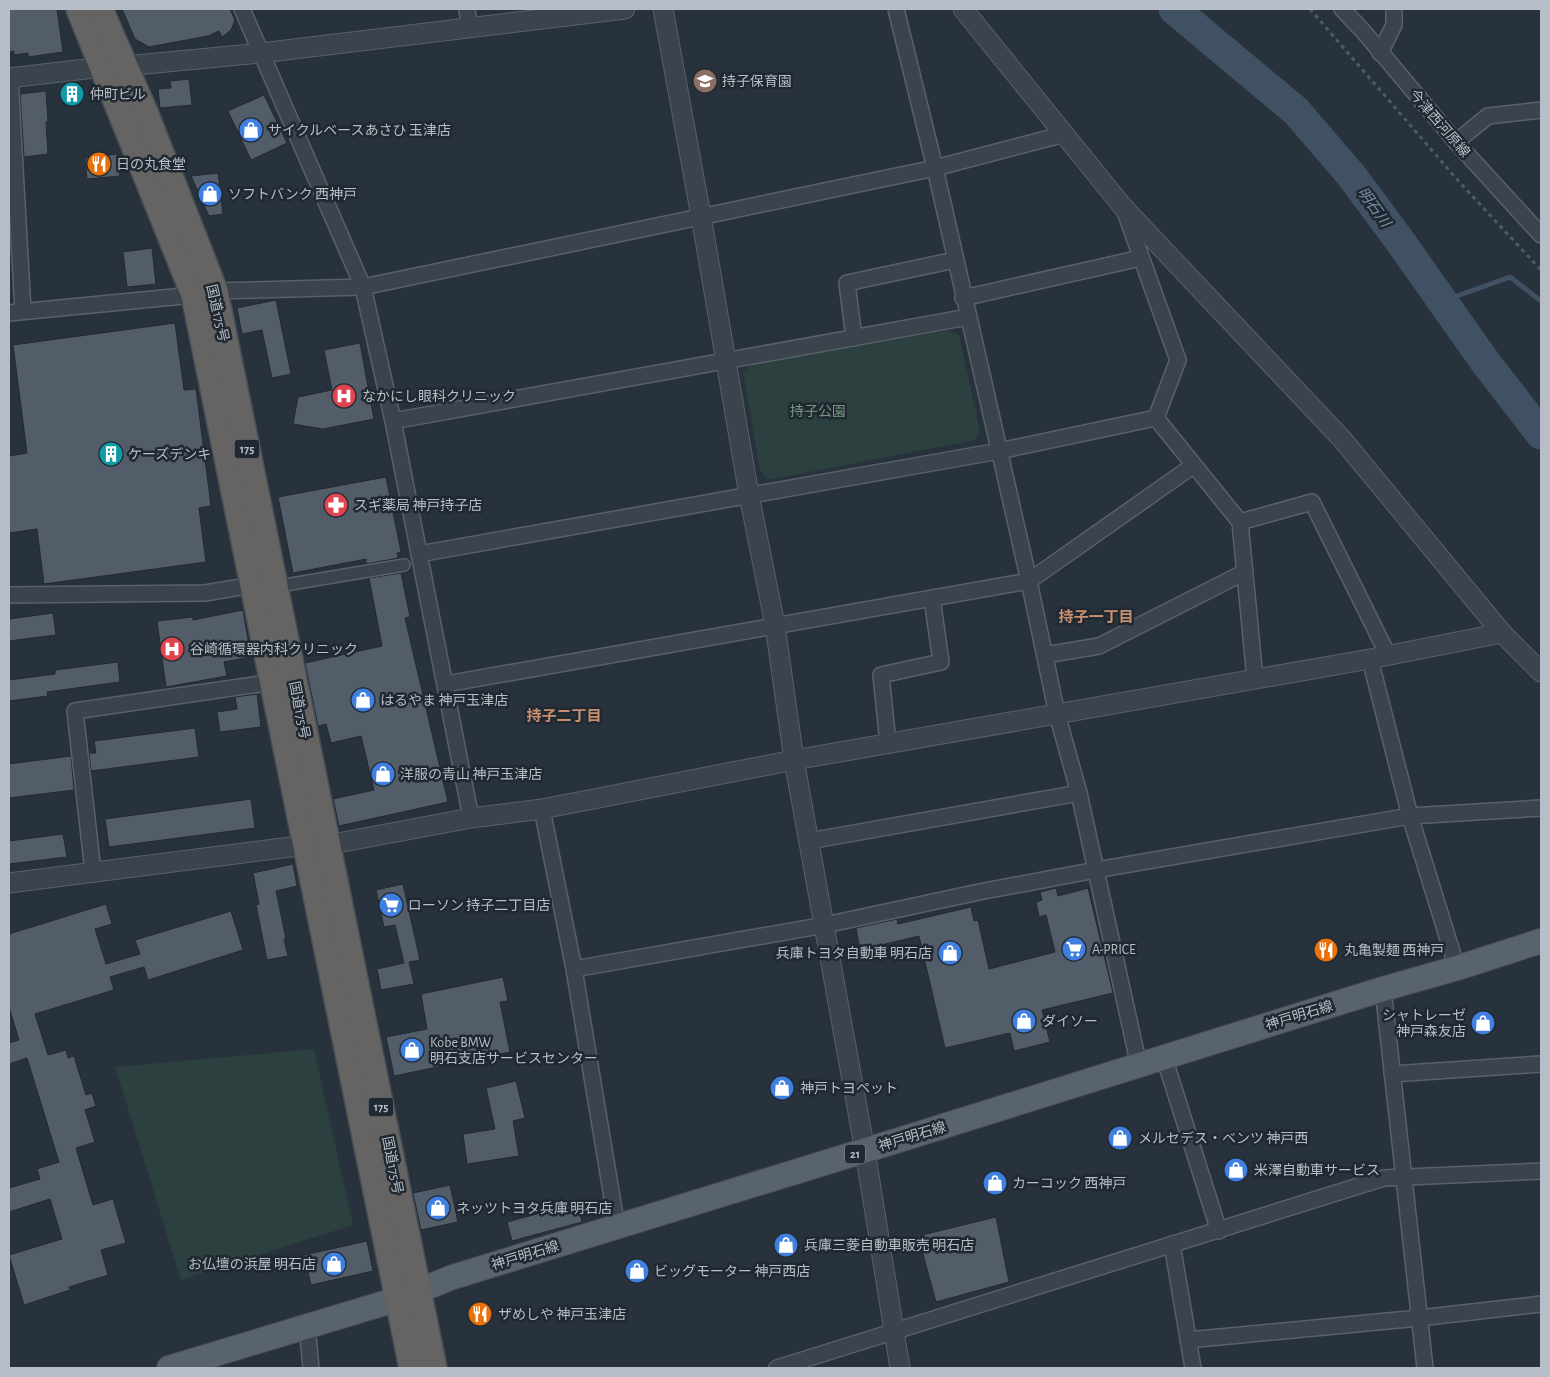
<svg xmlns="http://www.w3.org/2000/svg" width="1550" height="1377" font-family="'Alegreya Sans','Noto Sans JP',sans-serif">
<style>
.green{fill:#2c403f}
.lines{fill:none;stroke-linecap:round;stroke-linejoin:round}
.stream{stroke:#3f5163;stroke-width:5}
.river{stroke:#3f5163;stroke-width:31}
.building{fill:#535d69;stroke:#222a33}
.pedestrian-casing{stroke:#59616a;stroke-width:14}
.minor-casing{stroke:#59616a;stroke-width:18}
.tertiary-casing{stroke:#59616a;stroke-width:21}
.primary-casing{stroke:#474f58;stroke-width:26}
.trunk-casing{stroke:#464e57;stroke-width:28}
.path{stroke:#4b5d5e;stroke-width:3;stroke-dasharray:4 4;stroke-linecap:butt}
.pedestrian{stroke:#3b434c;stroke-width:11}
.minor{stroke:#3b434c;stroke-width:15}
.tertiary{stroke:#3b434c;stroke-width:19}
.primary{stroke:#59636c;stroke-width:24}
.trunk{stroke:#656462;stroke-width:25}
.labels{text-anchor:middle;stroke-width:5;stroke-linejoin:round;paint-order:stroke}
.shield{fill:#202831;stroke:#8a919a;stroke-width:1}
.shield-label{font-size:12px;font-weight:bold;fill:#b7bec7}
.poi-label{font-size:14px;fill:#b7bec7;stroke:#202831;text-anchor:start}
.street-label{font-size:14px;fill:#b7bec7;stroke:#202831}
.park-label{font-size:14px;fill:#789a7d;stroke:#202831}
.water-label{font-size:15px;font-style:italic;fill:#7b91a7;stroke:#202831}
.neighbourhood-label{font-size:15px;font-weight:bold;fill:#c99070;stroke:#202831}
</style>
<rect width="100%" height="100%" fill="#27323c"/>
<g class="green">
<polygon points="949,330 959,335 980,431 975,440 768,480 760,470 743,372 752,364"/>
<polygon points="314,1049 353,1225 181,1280 115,1067"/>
</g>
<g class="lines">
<polyline class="stream" points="1443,301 1510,277 1541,301"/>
<polyline class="river" points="1174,9 1296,111 1351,175 1397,237 1486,363 1541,434"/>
</g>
<g class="building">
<polygon points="9,9 57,9 63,52 28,57 28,53 14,55 14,51 9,52"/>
<polygon points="122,9 230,9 235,20 231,30 222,37 219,31 208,36 149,47 135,39"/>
<polygon points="189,79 192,105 160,108 158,89 171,88 170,81"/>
<polygon points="46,91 48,122 46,122 48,154 24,157 20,94"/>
<polygon points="264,95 287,143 251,160 228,111"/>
<polygon points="117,154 120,176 87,179 85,158"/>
<polygon points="218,173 223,214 209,216 191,176"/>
<polygon points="152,248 156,284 127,287 123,252"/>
<polygon points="276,300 291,374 272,378 262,330 242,334 237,308"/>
<polygon points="175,323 184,390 196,389 211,506 199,508 206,562 44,584 37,529 9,533 9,456 27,453 13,345"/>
<polygon points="360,343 374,419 323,429 293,424 298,397 332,390 324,350"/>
<polygon points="386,477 401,552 397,553 398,558 366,564 366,559 293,573 278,497"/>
<polygon points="401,573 410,617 405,618 448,802 339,826 333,799 374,790 361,736 331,743 326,724 318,726 305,663 382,646 369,578"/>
<polygon points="243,610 251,657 224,662 227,676 166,687 157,621 193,617 193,620"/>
<polygon points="53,613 56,635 9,641 9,619"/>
<polygon points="118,662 120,682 47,692 48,696 9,701 9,680 55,674 55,670"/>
<polygon points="257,694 261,727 220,732 217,712 237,709 235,697"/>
<polygon points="195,728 199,757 91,771 89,753 96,753 94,741"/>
<polygon points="71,756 74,790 9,798 9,764"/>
<polygon points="251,799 255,828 109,847 105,819"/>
<polygon points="63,834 67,857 9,864 9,841"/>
<polygon points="293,864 297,886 276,891 286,939 284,939 288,956 267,960 256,905 259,904 253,873"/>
<polygon points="403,884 420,960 409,962 414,984 381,990 377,969 404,963 395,925 384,927 376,890"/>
<polygon points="1056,888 1058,896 1088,888 1113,993 1042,1010 1050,1042 1014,1051 1010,1033 945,1048 919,936 860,950 856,928 897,919 898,924 971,907 974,921 978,920 989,969 1055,952 1046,915 1039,917 1036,902 1042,900 1040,892"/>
<polygon points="106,904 112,924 95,929 106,964 140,954 135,940 231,911 243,950 148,980 144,967 110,977 114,990 35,1014 48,1055 66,1050 68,1058 74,1056 86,1095 92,1093 96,1106 85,1110 95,1142 76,1148 93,1205 113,1199 126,1243 101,1250 108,1275 69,1287 70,1290 24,1305 9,1255 62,1239 50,1199 9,1212 9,1188 40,1179 37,1169 59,1162 27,1058 9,1064 9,1043 19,1040 9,1007 9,934"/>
<polygon points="503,977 508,1001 500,1002 510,1052 394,1076 386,1037 427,1029 421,994"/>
<polygon points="516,1081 525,1118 513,1121 519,1156 467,1164 463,1134 495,1129 486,1088"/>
<polygon points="450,1185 458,1222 421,1230 413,1193"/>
<polygon points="577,1203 582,1222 512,1241 507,1222"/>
<polygon points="996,1217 1009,1282 936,1302 918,1236"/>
<polygon points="367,1241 373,1271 311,1285 304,1255"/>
</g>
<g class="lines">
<defs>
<polyline id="pedestrian" points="285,585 404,565"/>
<g id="minor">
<polyline points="242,9 363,287 393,421 471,818"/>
<polyline points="467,9 469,27"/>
<polyline points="896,9 935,168 1029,581 1057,714 1079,793 1139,1066"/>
<polyline points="1342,9 1363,31 1456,142 1541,235"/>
<polyline points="1380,53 1394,25 1394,9"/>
<polyline points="10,78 23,311"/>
<polyline points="1456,142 1488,116 1541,110"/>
<polyline points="963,298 1141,258"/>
<polyline points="9,313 194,295 215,291 363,287 935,168 1065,134"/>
<polyline points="854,338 847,283 955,260"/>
<polyline points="1156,418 1240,522 1255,679"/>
<polyline points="393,421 968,317"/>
<polyline points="1240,522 1312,502 1388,655"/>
<polyline points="419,554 999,451 1156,418 1178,360 1124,209"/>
<polyline points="9,595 205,593 259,584"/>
<polyline points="1045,655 1099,646 1245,572"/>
<polyline points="1370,659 1410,816 1457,968"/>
<polyline points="446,684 1029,581 1194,465"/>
<polyline points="888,743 881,675 941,662 932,598"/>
<polyline points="542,809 574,969 617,1227"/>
<polyline points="809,841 1079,793"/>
<polyline points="93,872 75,711 280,681"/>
<polyline points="574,969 825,925 979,892 1096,870 1410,816 1541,808"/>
<polyline points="1383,989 1425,1368"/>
<polyline points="1164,1057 1219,1231"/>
<polyline points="1392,1074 1541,1064"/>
<polyline points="1172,1244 1193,1368"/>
<polyline points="307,1326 311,1368"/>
<polyline points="1188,1340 1419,1318 1541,1304"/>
<polyline points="777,1368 1384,1178 1541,1171"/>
</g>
<g id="tertiary">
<polyline points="663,9 701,216 749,495 775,625 794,760 865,1151 900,1368"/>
<polyline points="963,9 1123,207 1342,439 1502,633 1541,672"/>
<polyline points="9,78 103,67 125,66 261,53 625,9"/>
<polyline points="9,883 306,845 327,845 471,818 542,809 794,760 1370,659 1502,633"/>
</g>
<polyline id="primary" points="169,1368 398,1299 453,1277 899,1140 1383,989 1457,968 1541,941"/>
<g id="trunk">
<polyline points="79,9 194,295 412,1368"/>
<polyline points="100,9 145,112 215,291 434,1368"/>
</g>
</defs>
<use href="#pedestrian" class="pedestrian-casing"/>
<use href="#minor" class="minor-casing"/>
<use href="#tertiary" class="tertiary-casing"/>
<use href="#primary" class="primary-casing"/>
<use href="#trunk" class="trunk-casing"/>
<polyline class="path" points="1310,9 1461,184 1541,270"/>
<use href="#pedestrian" class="pedestrian"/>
<use href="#minor" class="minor"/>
<use href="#tertiary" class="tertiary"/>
<use href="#primary" class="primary"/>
<use href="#trunk" class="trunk"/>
</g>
<defs>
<symbol id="school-disc" viewBox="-11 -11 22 22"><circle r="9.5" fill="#8d6e63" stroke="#202831"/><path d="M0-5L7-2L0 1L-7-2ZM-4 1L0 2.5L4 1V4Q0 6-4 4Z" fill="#fff"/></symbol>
<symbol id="building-disc" viewBox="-11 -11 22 22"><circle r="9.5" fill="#0f9aa8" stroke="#202831"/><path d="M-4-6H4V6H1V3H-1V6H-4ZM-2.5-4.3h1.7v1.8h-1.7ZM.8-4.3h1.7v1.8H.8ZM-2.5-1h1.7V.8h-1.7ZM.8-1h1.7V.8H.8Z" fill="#fff"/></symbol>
<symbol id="shop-disc" viewBox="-11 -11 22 22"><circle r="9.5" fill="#3f7fe0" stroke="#202831"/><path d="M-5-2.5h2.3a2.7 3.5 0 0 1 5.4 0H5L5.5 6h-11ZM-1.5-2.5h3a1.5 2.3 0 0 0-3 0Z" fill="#fff"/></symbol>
<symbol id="restaurant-disc" viewBox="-11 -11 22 22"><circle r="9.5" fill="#e8710a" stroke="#202831"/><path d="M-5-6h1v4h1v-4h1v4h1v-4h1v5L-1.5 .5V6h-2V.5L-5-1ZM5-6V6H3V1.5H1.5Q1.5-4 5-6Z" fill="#fff"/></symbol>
<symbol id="hospital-disc" viewBox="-11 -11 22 22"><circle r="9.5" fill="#e0444e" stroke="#202831"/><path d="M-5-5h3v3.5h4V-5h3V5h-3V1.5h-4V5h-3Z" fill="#fff"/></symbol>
<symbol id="pharmacy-disc" viewBox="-11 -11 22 22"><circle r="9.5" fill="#e0444e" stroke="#202831"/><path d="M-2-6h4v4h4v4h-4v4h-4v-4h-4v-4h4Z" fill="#fff"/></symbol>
<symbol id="supermarket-disc" viewBox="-11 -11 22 22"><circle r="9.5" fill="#3f7fe0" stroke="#202831"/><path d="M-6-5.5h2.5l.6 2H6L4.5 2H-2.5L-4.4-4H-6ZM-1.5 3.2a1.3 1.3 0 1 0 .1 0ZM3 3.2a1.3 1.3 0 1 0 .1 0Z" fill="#fff"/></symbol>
</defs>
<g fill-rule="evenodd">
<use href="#school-disc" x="691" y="67" width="28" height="28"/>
<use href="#building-disc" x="58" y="80" width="28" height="28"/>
<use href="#shop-disc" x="237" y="116" width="28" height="28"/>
<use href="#restaurant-disc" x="85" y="150" width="28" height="28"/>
<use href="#shop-disc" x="196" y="180" width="28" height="28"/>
<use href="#hospital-disc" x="330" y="382" width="28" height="28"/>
<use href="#building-disc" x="97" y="440" width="28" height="28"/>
<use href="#pharmacy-disc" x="322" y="491" width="28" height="28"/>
<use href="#hospital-disc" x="158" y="635" width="28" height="28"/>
<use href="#shop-disc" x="349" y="686" width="28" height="28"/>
<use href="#shop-disc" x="369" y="760" width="28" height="28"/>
<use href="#supermarket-disc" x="377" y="891" width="28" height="28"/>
<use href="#supermarket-disc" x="1060" y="935" width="28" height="28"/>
<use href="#restaurant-disc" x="1312" y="936" width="28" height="28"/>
<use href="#shop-disc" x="936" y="939" width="28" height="28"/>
<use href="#shop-disc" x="1010" y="1007" width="28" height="28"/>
<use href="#shop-disc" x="1469" y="1009" width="28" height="28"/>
<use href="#shop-disc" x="398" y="1036" width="28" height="28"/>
<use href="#shop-disc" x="768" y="1074" width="28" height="28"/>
<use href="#shop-disc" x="1106" y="1124" width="28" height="28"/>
<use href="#shop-disc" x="1222" y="1156" width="28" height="28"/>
<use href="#shop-disc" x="981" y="1169" width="28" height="28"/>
<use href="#shop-disc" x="424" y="1194" width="28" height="28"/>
<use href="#shop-disc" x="772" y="1231" width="28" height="28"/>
<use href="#shop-disc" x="320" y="1250" width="28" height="28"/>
<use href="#shop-disc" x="623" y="1257" width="28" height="28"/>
<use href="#restaurant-disc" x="466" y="1300" width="28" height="28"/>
</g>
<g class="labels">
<g class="shield">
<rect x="234.5" y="439.5" width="25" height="19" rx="4"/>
<rect x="368.5" y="1097.5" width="25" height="19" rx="4"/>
<rect x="845" y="1144.5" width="20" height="19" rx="4"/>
</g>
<g class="shield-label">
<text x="247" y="453">175</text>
<text x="381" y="1111">175</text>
<text x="855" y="1158">21</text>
</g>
<g class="poi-label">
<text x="722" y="86">持子保育園</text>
<text x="90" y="99">仲町ビル</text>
<text x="268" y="135">サイクルベースあさひ 玉津店</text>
<text x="116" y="169">日の丸食堂</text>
<text x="228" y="199">ソフトバンク 西神戸</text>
<text x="362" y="401">なかにし眼科クリニック</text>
<text x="128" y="459">ケーズデンキ</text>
<text x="354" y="510">スギ薬局 神戸持子店</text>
<text x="190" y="654">谷崎循環器内科クリニック</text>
<text x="380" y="705">はるやま 神戸玉津店</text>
<text x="400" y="779">洋服の青山 神戸玉津店</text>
<text x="408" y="910">ローソン 持子二丁目店</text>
<text x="1092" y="954">A-PRICE</text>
<text x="1344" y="955">丸亀製麺 西神戸</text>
<text x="932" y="958" text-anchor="end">兵庫トヨタ自動車 明石店</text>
<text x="1466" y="1020" text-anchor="end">シャトレーゼ<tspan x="1466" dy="16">神戸森友店</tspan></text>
<text x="1042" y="1026">ダイソー</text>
<text x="430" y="1047">Kobe BMW<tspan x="430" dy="16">明石支店サービスセンター</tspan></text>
<text x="800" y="1093">神戸トヨペット</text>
<text x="1138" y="1143">メルセデス・ベンツ 神戸西</text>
<text x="1254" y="1175">米澤自動車サービス</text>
<text x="1012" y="1188">カーコック 西神戸</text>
<text x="456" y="1213">ネッツトヨタ兵庫 明石店</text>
<text x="804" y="1250">兵庫三菱自動車販売 明石店</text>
<text x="316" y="1269" text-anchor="end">お仏壇の浜屋 明石店</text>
<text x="654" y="1276">ビッグモーター 神戸西店</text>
<text x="498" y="1319">ザめしや 神戸玉津店</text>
</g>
<g class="street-label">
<text transform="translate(1440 123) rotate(49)" y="5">今津西河原線</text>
<text transform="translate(218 313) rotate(77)" y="5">国道175号</text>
<text transform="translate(300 710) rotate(79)" y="5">国道175号</text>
<text transform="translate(1299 1015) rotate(-17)" y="5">神戸明石線</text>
<text transform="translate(912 1136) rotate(-17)" y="5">神戸明石線</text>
<text transform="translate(393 1165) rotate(79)" y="5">国道175号</text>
<text transform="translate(525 1255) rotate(-17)" y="5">神戸明石線</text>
</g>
<g class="park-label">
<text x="818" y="416">持子公園</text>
</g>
<g class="water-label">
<text transform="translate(1374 207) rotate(54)" y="5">明石川</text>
</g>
<g class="neighbourhood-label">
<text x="1096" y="622">持子一丁目</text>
<text x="564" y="721">持子二丁目</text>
</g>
</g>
<rect width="1550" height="1377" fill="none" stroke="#b7bec7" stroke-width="20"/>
</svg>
